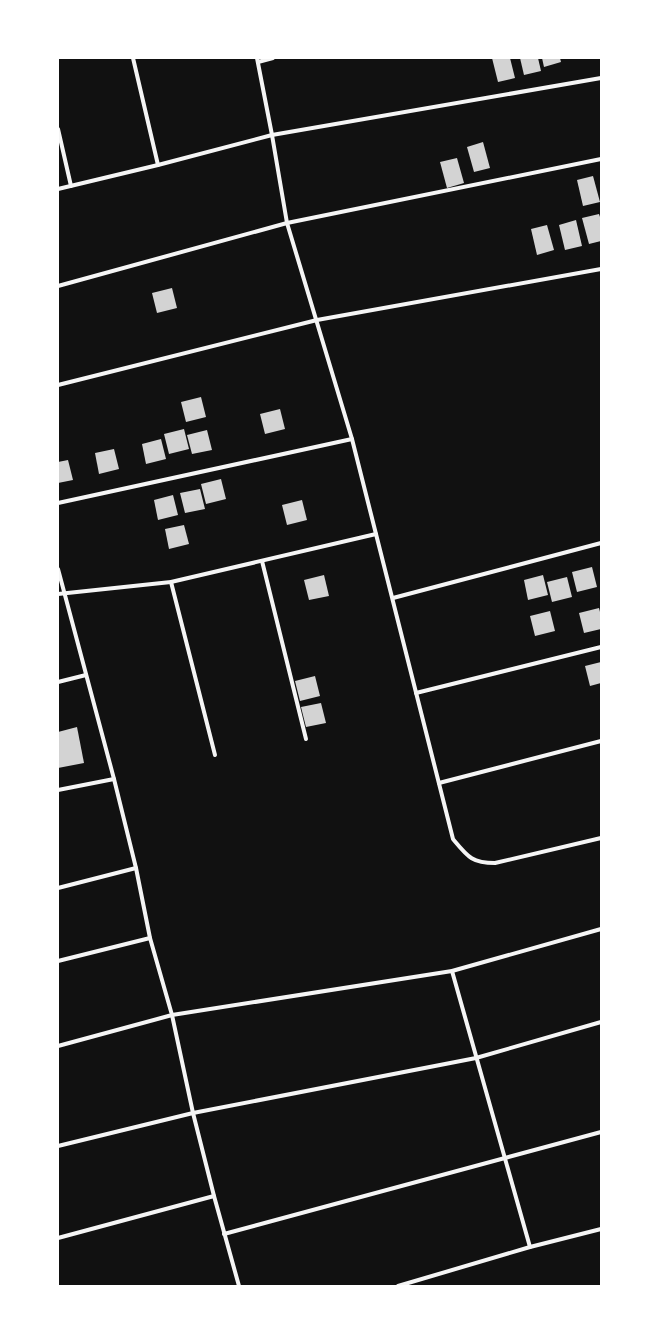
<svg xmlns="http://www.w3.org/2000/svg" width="659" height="1344" font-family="Arial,sans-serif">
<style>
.building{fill:#d3d3d3}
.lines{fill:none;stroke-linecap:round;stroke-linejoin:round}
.minor{stroke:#f5f5f5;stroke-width:4}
</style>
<rect width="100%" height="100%" fill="#111"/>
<g class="building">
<polygon points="492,58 510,58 515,78 498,82"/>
<polygon points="520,58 538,58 541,71 524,75"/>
<polygon points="542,58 560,58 561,62 544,67"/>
<polygon points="483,142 490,168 474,172 467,147"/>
<polygon points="457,158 464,183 447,188 440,162"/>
<polygon points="593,176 600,202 583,206 577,180"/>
<polygon points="599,214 601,220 601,241 589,244 582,218"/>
<polygon points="576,220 582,246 565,250 559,225"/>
<polygon points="547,225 554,250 537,255 531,229"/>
<polygon points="172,288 177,308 157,313 152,293"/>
<polygon points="201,397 206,417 186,422 181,402"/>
<polygon points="280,409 285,429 265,434 260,414"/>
<polygon points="184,429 189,449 169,454 164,434"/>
<polygon points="207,430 212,450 192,454 187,435"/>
<polygon points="161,439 166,459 146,464 142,444"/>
<polygon points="114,449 119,469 99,474 95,453"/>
<polygon points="68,460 73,480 58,483 58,462"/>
<polygon points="221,479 226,499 206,504 201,484"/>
<polygon points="200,489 205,509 185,513 180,493"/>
<polygon points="173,495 178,515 158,520 154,500"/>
<polygon points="302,500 307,520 287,525 282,505"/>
<polygon points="184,525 189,544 169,549 165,529"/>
<polygon points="592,567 597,587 577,592 572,572"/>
<polygon points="324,575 329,596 309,600 304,580"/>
<polygon points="543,575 548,595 528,600 524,580"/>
<polygon points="567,577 572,597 552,602 547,582"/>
<polygon points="599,608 601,616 601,629 584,633 579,613"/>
<polygon points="550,611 555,631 535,636 530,616"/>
<polygon points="601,662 601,683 590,686 585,666"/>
<polygon points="315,676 320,696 300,701 295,681"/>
<polygon points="321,703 326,723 306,727 301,707"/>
<polygon points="77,727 84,763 58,768 58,732"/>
</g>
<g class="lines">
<g class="minor">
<polyline points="133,58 158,165"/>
<path d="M257,58L272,135L287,223L352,439L453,839C468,857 472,863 495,863L601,838"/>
<polyline points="258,62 273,58"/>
<polyline points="58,129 71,186"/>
<polyline points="58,189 158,165 272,135 601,78"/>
<polyline points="58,286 287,223 601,159"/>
<polyline points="58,385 317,320 601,269"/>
<polyline points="58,503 352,439"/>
<polyline points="262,561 306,739"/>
<polyline points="58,569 114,779 136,868 150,938 172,1015 58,1046"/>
<polyline points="171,582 215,755"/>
<polyline points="58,594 171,582 376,534"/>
<polyline points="393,598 601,543"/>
<polyline points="58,682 86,675"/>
<polyline points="416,693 601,647"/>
<polyline points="439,783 601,741"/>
<polyline points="58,790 114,779"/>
<polyline points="58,888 136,868"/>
<polyline points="58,961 150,938"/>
<polyline points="452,971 530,1247"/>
<polyline points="58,1146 193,1113 476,1058 601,1022"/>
<polyline points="224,1234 601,1132"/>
<polyline points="58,1238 214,1196"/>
<polyline points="239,1286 214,1196 193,1113 172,1015 452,971 601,929"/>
<polyline points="398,1286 530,1247 601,1229"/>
</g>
</g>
<rect width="659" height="1344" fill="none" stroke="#ffffff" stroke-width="118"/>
</svg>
